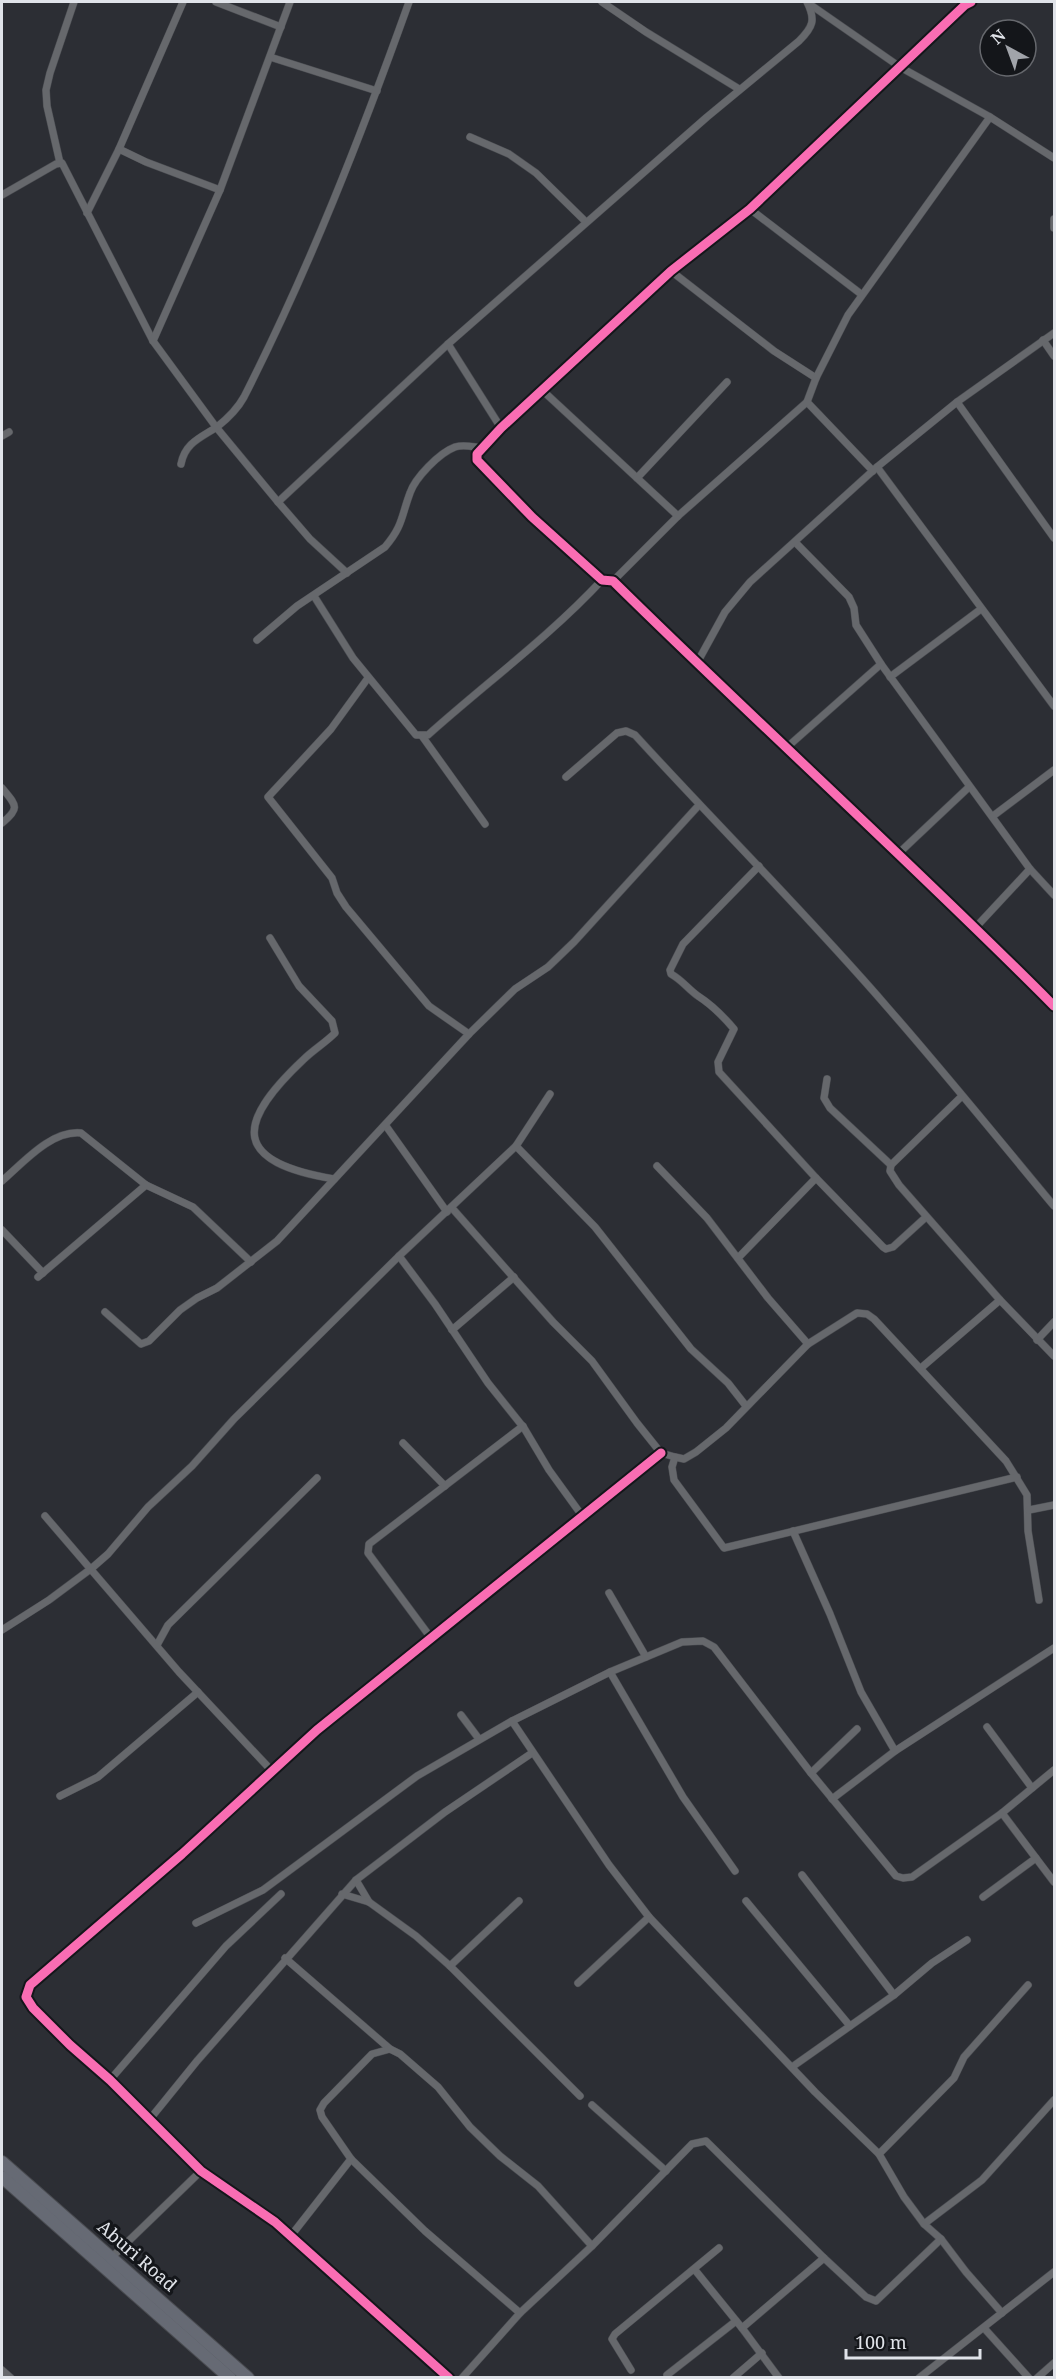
<svg xmlns="http://www.w3.org/2000/svg" width="1056" height="2379" font-family="'Noto Serif',serif">
<style>
.lines{fill:none;stroke-linecap:round;stroke-linejoin:round}
.minor-casing{stroke:#4a4c51;stroke-width:8}
.trunk-casing{stroke:#4a4c51;stroke-width:14}
.minor{stroke:#66686c;stroke-width:7}
.trunk{stroke:#666a74;stroke-width:12}
.cycleway-casing{stroke:#14161a;stroke-width:13}
.cycleway{stroke:#f96db3;stroke-width:9}
.labels{text-anchor:middle;stroke-width:6;stroke-linejoin:round;paint-order:stroke}
.street-label{font-size:18px;fill:#e0e3e9;stroke:#14161a}
</style>
<rect width="100%" height="100%" fill="#2c2e34"/>
<g class="lines">
<defs>
<g id="minor">
<polyline points="183,2 119,149 146,162 220,190"/>
<polyline points="216,2 281,27"/>
<polyline points="602,2 646,32 739,89"/>
<path d="M971,2L965,5L750,209L671,271L501,428L477,454V460L532,517L602,580L613,581C758,724 910,861 1054,1006"/>
<polyline points="808,3 900,67 990,117 1054,158"/>
<polyline points="270,57 377,91"/>
<polyline points="470,137 509,154 536,173 586,222"/>
<polyline points="60,163 47,106 46,90 50,73 74,2"/>
<polyline points="2,195 56,164 62,163 153,341 216,427 278,502 310,539 347,573"/>
<polyline points="750,209 861,294"/>
<polyline points="87,213 119,149"/>
<polyline points="1054,219 1054,228"/>
<polyline points="671,271 774,351 816,378"/>
<polyline points="1043,340 1054,356"/>
<polyline points="153,341 220,190 290,2"/>
<polyline points="448,344 501,428"/>
<polyline points="542,390 678,516"/>
<polyline points="807,402 873,471"/>
<polyline points="957,402 1054,538"/>
<polyline points="2,436 9,432"/>
<path d="M181,464C185,443 200,438 217,427C227,419 238,408 244,397C309,269 361,136 409,2"/>
<polyline points="877,467 1054,706"/>
<polyline points="637,478 727,382"/>
<path d="M278,502L448,344L707,117L799,41C813,27 816,20 807,2"/>
<polyline points="795,542 849,597 854,608 856,625 881,664 1030,869 1054,895"/>
<polyline points="613,581 678,516 807,402 816,378 848,315 990,117"/>
<path d="M314,596L353,658L416,735H428C486,683 549,637 602,580"/>
<path d="M257,640L297,606L385,547C403,526 401,517 410,493C415,478 439,453 455,447C464,444 473,447 483,448"/>
<polyline points="697,663 725,612 750,582 877,467 957,402 1054,333"/>
<polyline points="890,677 981,609"/>
<polyline points="368,678 331,729 268,797 332,878 337,893 346,907 429,1006 469,1034"/>
<polyline points="422,736 485,824"/>
<polyline points="785,749 881,664"/>
<path d="M566,777L617,733L626,731L635,735C718,826 807,914 888,1008C945,1073 999,1140 1054,1206"/>
<path d="M2,788C16,805 21,808 2,823"/>
<polyline points="993,816 1054,770"/>
<polyline points="899,853 969,787"/>
<path d="M759,866L683,944L670,970L671,974C682,980 688,989 698,996C712,1005 723,1016 734,1029L718,1062L719,1072L816,1178L883,1247L886,1249L893,1247L926,1217"/>
<polyline points="976,927 1030,869"/>
<path d="M270,938L299,986L332,1021L335,1033C325,1043 313,1050 303,1060C234,1125 233,1162 334,1179"/>
<polyline points="827,1079 824,1098 830,1108 891,1165"/>
<polyline points="962,1096 891,1165 890,1171 899,1185 1000,1300 1054,1356"/>
<polyline points="386,1126 447,1212"/>
<polyline points="516,1146 595,1227 691,1349 728,1383 746,1406"/>
<polyline points="657,1166 707,1218 768,1298 808,1344"/>
<path d="M2,1181C23,1163 51,1130 81,1133L146,1185L193,1207L251,1262"/>
<polyline points="452,1208 553,1322 592,1361 637,1423 661,1453 675,1457 684,1459 696,1452 726,1428 808,1344 857,1313 867,1314 874,1319 1006,1461 1027,1495 1028,1531 1039,1600"/>
<polyline points="2,1230 43,1273"/>
<polyline points="399,1256 435,1304 488,1383 524,1428 549,1470 583,1517"/>
<polyline points="738,1258 816,1178"/>
<polyline points="38,1277 146,1185"/>
<polyline points="105,1312 141,1344 149,1341 180,1310 197,1298 217,1288 277,1241 469,1034 515,989 548,967 574,942 699,805"/>
<polyline points="452,1330 514,1277"/>
<polyline points="1037,1340 1054,1322"/>
<polyline points="921,1368 1000,1300"/>
<polyline points="403,1443 445,1486"/>
<polyline points="675,1457 672,1467 674,1480 724,1548 1017,1477"/>
<polyline points="1029,1510 1054,1505"/>
<polyline points="45,1516 179,1672 271,1770"/>
<polyline points="793,1531 830,1614 861,1692 895,1751"/>
<polyline points="609,1593 646,1657"/>
<polyline points="2,1630 49,1600 92,1568 108,1554 148,1507 192,1466 234,1419 399,1256 516,1146 550,1094"/>
<polyline points="431,1638 368,1553 369,1544 523,1426"/>
<polyline points="157,1645 168,1625 317,1478"/>
<polyline points="610,1672 683,1797 735,1871"/>
<polyline points="461,1715 479,1739"/>
<polyline points="512,1721 609,1865 649,1917 815,2092 879,2154 904,2197 924,2224 941,2239 966,2272 1002,2313"/>
<polyline points="987,1727 1032,1788"/>
<polyline points="811,1773 857,1729"/>
<polyline points="60,1796 98,1777 198,1692"/>
<polyline points="832,1799 895,1751 1054,1648"/>
<polyline points="1002,1813 1054,1882"/>
<polyline points="802,1875 894,1995"/>
<polyline points="356,1880 369,1902"/>
<polyline points="342,1894 369,1902 416,1936 450,1966 580,2096"/>
<polyline points="983,1897 1036,1858"/>
<polyline points="746,1901 850,2026"/>
<polyline points="196,1923 263,1890 417,1776 512,1721 610,1672 682,1642 703,1641 714,1647 811,1773 896,1876 903,1878 912,1877 1002,1813 1054,1770"/>
<polyline points="285,1958 390,2049"/>
<polyline points="450,1966 519,1901"/>
<polyline points="578,1983 649,1917"/>
<polyline points="792,2067 894,1995 932,1963 967,1940"/>
<polyline points="110,2080 226,1946 281,1894"/>
<polyline points="592,2105 666,2171"/>
<polyline points="150,2119 197,2061 356,1880 445,1812 532,1753"/>
<polyline points="879,2154 954,2078 964,2057 1028,1985"/>
<polyline points="924,2224 982,2180 1054,2100"/>
<polyline points="290,2237 351,2159"/>
<polyline points="111,2258 201,2171"/>
<polyline points="695,2270 742,2328 779,2378"/>
<polyline points="520,2313 425,2231 351,2159 322,2117 320,2110 324,2103 372,2054 390,2049 400,2054 438,2087 470,2127 500,2156 538,2186 592,2246"/>
<polyline points="742,2328 824,2258"/>
<polyline points="984,2328 1029,2378"/>
<polyline points="2,2370 11,2378"/>
<polyline points="631,2370 612,2339 615,2334 719,2248"/>
<polyline points="667,2375 736,2321"/>
<polyline points="449,2378 275,2222 201,2171 110,2080 70,2045 33,2008 26,1997 30,1985 182,1854 317,1730 661,1453"/>
<polyline points="462,2378 520,2313 592,2246 692,2144 706,2141 824,2258 866,2297 876,2301 941,2239"/>
<polyline points="733,2378 762,2353"/>
<polyline points="919,2378 1054,2272"/>
<polyline points="1037,2378 1054,2363"/>
</g>
<g id="trunk">
<polyline points="2,2162 248,2378"/>
<polyline points="2,2177 230,2378"/>
</g>
</defs>
<use href="#minor" class="minor-casing"/>
<use href="#trunk" class="trunk-casing"/>
<use href="#minor" class="minor"/>
<use href="#trunk" class="trunk"/>
<defs>
<g id="cycleway">
<path d="M971,2L965,5L750,209L671,271L501,428L477,454V460L532,517L602,580L613,581C758,724 910,861 1054,1006"/>
<polyline points="449,2378 275,2222 201,2171 110,2080 70,2045 33,2008 26,1997 30,1985 182,1854 317,1730 661,1453"/>
</g>
</defs>
<use href="#cycleway" class="cycleway-casing"/>
<use href="#cycleway" class="cycleway"/>
</g>
<g class="labels">
<g class="street-label">
<text transform="translate(137 2256) rotate(41)" y="6">Aburi Road</text>
</g>
</g>
<rect width="1056" height="2379" fill="none" stroke="#e0e3e9" stroke-width="6"/>
<g transform="translate(1008 48) rotate(319)"><circle r="28" fill="#14161a" stroke="#66686d" stroke-width="1.5"/>
<path d="M0-4.5L10 22L0 15L-10 22Z" fill="#a1a4aa"/>
<text y="-9" font-size="16" font-weight="bold" text-anchor="middle" fill="#e0e3e9">N</text>
</g>
<path d="M846 2349v9h134v-9" fill="none" stroke="#e0e3e9" stroke-width="3"/>
<text x="855" y="2349" font-size="18" fill="#e0e3e9" stroke="#14161a" stroke-width="4.5" paint-order="stroke">100 m</text>
</svg>
